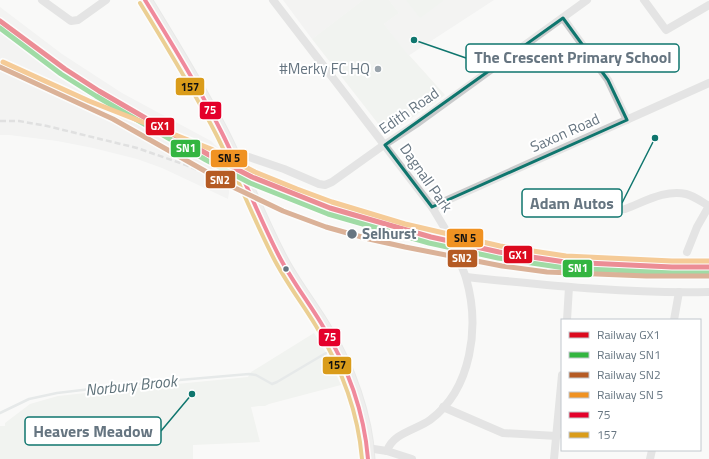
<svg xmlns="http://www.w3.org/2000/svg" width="709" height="459" font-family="'Titillium Web',sans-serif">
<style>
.built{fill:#eaebec}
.green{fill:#e7eae6}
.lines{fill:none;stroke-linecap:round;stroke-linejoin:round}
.stream{stroke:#ced5d8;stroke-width:2.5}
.primary-casing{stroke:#d4d5d5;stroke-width:15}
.street{stroke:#cacbcc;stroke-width:8}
.primary{stroke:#dfe0e0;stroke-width:13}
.rail{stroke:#c0c2c3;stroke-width:2.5;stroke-dasharray:6 3;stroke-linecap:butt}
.bus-1-casing{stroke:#fff;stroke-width:7}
.bus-2-casing{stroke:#fff;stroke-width:7}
.bus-1{stroke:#e4002b;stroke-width:4}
.bus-2{stroke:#da9c1a;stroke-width:4}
.rail-1-casing{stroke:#fff;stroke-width:8}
.rail-2-casing{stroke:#fff;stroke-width:8}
.rail-3-casing{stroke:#fff;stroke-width:8}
.rail-4-casing{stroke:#fff;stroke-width:8}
.rail-1{stroke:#dc0a1e;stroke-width:5}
.rail-2{stroke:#33b540;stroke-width:5}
.rail-3{stroke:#b55b24;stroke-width:5}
.rail-4{stroke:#f09222;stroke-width:5}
.marked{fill:none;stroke:#0f766e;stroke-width:3;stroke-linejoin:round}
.poi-dot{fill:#99a3ab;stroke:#fff;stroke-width:1.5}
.stop-dot{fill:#667581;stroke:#fff;stroke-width:1.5}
.labels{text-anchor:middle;stroke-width:4;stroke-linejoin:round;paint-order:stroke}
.poi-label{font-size:15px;fill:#667581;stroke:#fff;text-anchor:end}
.street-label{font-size:15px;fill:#667581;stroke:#fff}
.stop-label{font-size:15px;font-weight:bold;fill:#667581;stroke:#fff;text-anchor:start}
.water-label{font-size:16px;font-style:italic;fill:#60737b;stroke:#fff}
.leader{fill:none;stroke:#0f766e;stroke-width:1.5}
.callout-dot{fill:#0f766e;stroke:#fff;stroke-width:1.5}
.callout{fill:#fff;stroke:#0f766e;stroke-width:1.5}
.callout-label{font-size:16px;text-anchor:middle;font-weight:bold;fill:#667581}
.line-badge{stroke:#fff;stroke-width:1.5}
.badge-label{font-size:11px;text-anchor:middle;font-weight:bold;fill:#fff}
.pale-badge-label{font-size:11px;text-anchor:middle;font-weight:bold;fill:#111}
</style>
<rect width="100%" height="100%" fill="#f9f9f8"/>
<g class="built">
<polygon points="283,0 363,0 312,39"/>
<polygon points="389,0 494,0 408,56 384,24 399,13"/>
<polygon points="0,7 62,54 122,93 211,141 229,159 229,193 228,199 162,168 137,159 93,148 57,141 9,135 0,135"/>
</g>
<g class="green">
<polygon points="363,0 389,0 399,13 384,24 408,55 409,55 445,95 387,135 312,39"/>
<polygon points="406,0 443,0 443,1 420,18"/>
<polygon points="314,333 326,353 341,385 269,404 265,406 259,406 251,407 260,442 193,445 193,459 0,459 0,426 5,426 5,423 30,404 58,396 95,392 248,377 251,372"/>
</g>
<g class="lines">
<polyline class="stream" points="0,413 29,399 57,393 133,384 249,374 256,375 272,384 277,382 326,353"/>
<defs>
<path id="primary" d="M145,0C172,44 199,88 222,133C242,173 258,215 278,254C291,281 311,305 326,331C348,367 366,417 368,459"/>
</defs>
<use href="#primary" class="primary-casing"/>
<g class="street">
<polyline points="42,0 71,21 78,20 106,0"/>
<polyline points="273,0 432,207 447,232 450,243"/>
<polyline points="644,0 666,30 709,5"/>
<polyline points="563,18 608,80 627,120"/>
<polyline points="233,156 249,157 284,169 319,184 325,185 332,182 381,147 416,124 587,0"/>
<polyline points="432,207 709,83"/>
<path d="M625,209C644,202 666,189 686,194C694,196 702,202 709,206L697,227L687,252"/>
<path d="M466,277C546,285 628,294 709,292"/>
<polyline points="567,320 569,287"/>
<polyline points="674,320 679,292"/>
<polyline points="443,407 503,433 557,436"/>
<polyline points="367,448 387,451 412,459"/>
<path d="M387,451C393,433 416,430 430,420C472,389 480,326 466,278C463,268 457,257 453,247"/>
<polyline points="554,459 562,375"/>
<polyline points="650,459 652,450"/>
</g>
<use href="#primary" class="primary"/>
<polyline class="rail" points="0,121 19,121 47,126 137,148 186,165 215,178"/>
<defs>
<path id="bus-1" d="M145,0C172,44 199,87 222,133C242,173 258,215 278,254C290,278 307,300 321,323C347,365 364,410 368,459"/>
<path id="bus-2" d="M140,3C167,47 194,91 217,136C237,176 253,218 273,257C285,281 302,303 316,326C341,367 358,411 362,459"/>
</defs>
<use href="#bus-1" class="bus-1-casing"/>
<use href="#bus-2" class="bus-2-casing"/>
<use href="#bus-1" class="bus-1"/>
<use href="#bus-2" class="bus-2"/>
<defs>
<polyline id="rail-1" points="0,21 65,69 99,91 209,155 252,177 330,208 431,237 499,252 565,262 672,267 709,267"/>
<polyline id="rail-2" points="0,28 61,74 96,96 206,160 250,183 328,214 429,243 498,258 565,268 672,273 709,273"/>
<polyline id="rail-3" points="0,67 113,119 235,188 283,211 326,227 369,239 405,247 502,266 547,272 646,276 709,276"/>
<polyline id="rail-4" points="3,62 89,101 211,149 255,172 297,189 332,202 405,224 500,246 566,256 672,261 709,261"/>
</defs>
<use href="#rail-1" class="rail-1-casing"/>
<use href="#rail-2" class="rail-2-casing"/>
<use href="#rail-3" class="rail-3-casing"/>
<use href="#rail-4" class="rail-4-casing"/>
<use href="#rail-1" class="rail-1"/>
<use href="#rail-2" class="rail-2"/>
<use href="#rail-3" class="rail-3"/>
<use href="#rail-4" class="rail-4"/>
</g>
<path d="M0 0H709V459H0ZM563,18L608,80L627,120L432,207L385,145Z" fill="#f9f9f8" fill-opacity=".55" fill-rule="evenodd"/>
<path class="marked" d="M563,18L608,80L627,120L432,207L385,145Z"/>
<circle class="poi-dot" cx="378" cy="69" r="4"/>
<g class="stop-dot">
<circle cx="352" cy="234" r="5.5"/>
<circle cx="286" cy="269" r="3.5"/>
</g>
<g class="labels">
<g class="poi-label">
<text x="370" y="74">#Merky FC HQ</text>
</g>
<g class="street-label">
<text transform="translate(409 111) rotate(-35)" y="5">Edith Road</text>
<text transform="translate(565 133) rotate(-24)" y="5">Saxon Road</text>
<text transform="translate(426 178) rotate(55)" y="5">Dagnall Park</text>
</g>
<g class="stop-label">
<text x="362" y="239">Selhurst</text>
</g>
<g class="water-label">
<text transform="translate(131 385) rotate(-6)" y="6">Norbury Brook</text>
</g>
</g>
<path class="leader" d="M414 40L466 58M655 138L622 203M192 394L161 431"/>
<g class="callout-dot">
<circle cx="414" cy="40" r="4"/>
<circle cx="655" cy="138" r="4"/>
<circle cx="192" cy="394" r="4"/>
</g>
<g class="callout">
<rect x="466" y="44" width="213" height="28" rx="4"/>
<rect x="522" y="189" width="100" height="28" rx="4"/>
<rect x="25" y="417" width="136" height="28" rx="4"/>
</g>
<g class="callout-label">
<text x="573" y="63">The Crescent Primary School</text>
<text x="572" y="209">Adam Autos</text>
<text x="93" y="437">Heavers Meadow</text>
</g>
<g class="line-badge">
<rect x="175" y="77" width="30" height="19" rx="4" fill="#da9c1a"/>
<rect x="199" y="101" width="23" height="19" rx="4" fill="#e4002b"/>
<rect x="145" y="117" width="30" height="19" rx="4" fill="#dc0a1e"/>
<rect x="170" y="139" width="31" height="19" rx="4" fill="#33b540"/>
<rect x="210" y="149" width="38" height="19" rx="4" fill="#f09222"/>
<rect x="205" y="170" width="31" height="19" rx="4" fill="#b55b24"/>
<rect x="446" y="228" width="38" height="20" rx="4" fill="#f09222"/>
<rect x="503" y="245" width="30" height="19" rx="4" fill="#dc0a1e"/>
<rect x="447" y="249" width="31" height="19" rx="4" fill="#b55b24"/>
<rect x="562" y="259" width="31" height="19" rx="4" fill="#33b540"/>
<rect x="318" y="328" width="23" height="19" rx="4" fill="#e4002b"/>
<rect x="322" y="356" width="30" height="19" rx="4" fill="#da9c1a"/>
</g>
<g class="badge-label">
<text x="210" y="114">75</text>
<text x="160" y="130">GX1</text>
<text x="186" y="152">SN1</text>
<text x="220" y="184">SN2</text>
<text x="518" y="259">GX1</text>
<text x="462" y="262">SN2</text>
<text x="578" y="272">SN1</text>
<text x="330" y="341">75</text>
</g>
<g class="pale-badge-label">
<text x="190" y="91">157</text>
<text x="229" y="162">SN 5</text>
<text x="465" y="242">SN 5</text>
<text x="337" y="369">157</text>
</g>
<rect x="561" y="319" width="140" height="132" fill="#ffffff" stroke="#c2c8cd"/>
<rect x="569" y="332" width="20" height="6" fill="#dc0a1e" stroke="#c2c8cd"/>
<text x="597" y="339" font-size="12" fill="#667581">Railway GX1</text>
<rect x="569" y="352" width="20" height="6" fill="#33b540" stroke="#c2c8cd"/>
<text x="597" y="359" font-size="12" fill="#667581">Railway SN1</text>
<rect x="569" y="372" width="20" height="6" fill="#b55b24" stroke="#c2c8cd"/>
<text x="597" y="379" font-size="12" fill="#667581">Railway SN2</text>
<rect x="569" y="392" width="20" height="6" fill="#f09222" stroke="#c2c8cd"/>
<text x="597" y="399" font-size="12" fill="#667581">Railway SN 5</text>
<rect x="569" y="412" width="20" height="6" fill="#e4002b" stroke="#c2c8cd"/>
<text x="597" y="419" font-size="12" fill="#667581">75</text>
<rect x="569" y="432" width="20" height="6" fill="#da9c1a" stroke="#c2c8cd"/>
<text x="597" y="439" font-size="12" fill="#667581">157</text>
</svg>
